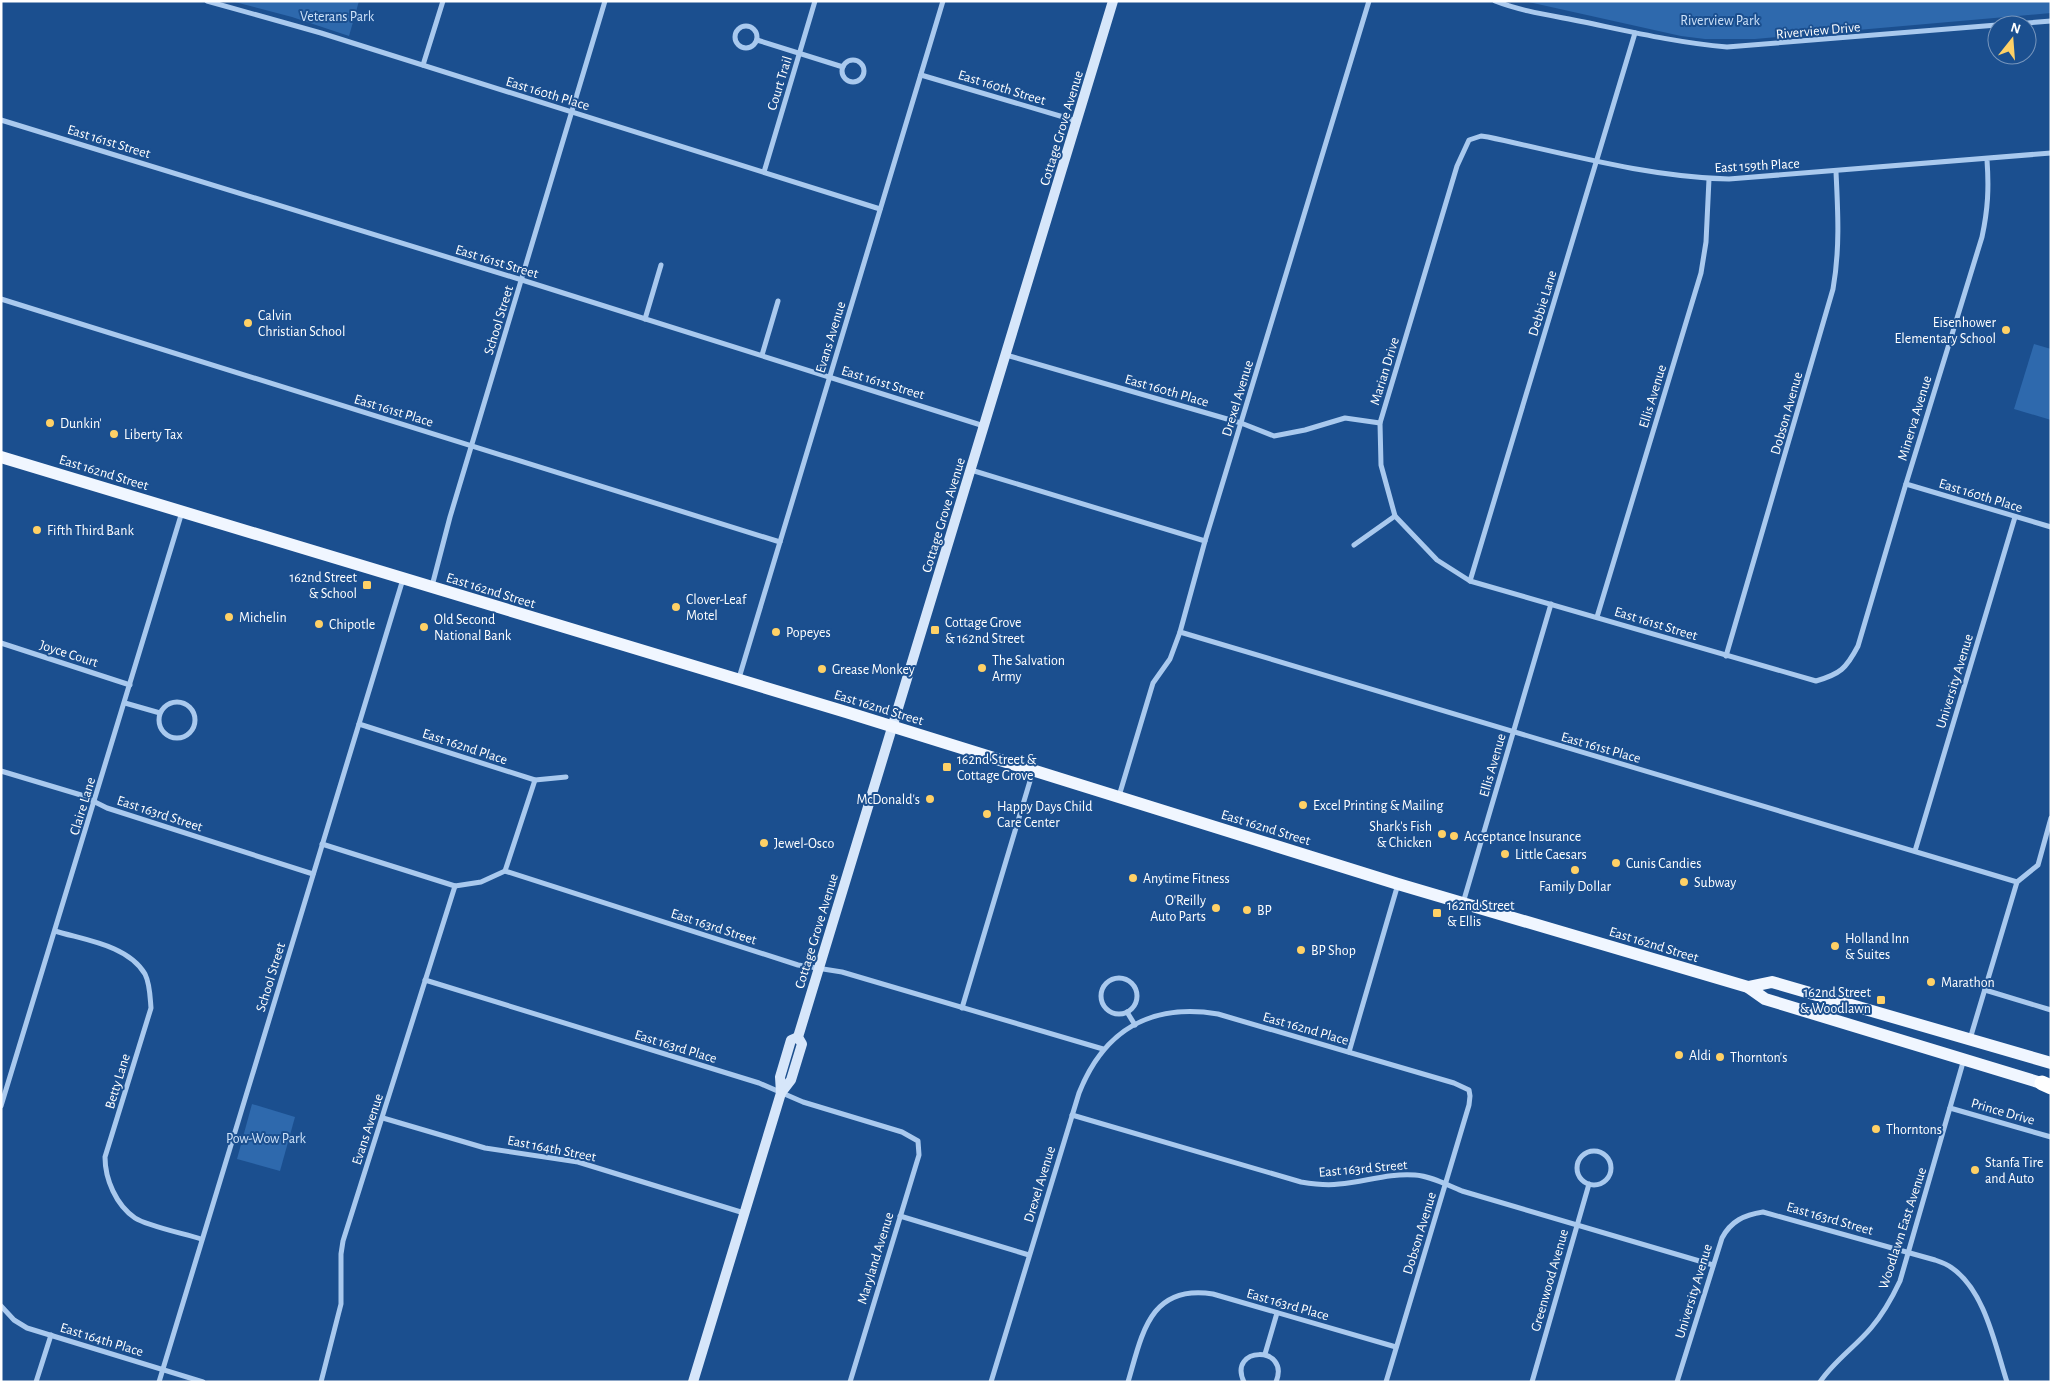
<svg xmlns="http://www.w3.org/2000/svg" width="2052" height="1383" font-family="'Alegreya Sans',sans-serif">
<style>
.green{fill:#2e69ad}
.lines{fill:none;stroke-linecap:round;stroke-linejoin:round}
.street{stroke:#a9c9ee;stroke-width:5}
.secondary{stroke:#d6e6fa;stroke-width:10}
.primary{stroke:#f0f6ff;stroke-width:12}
.highway{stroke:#fff;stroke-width:15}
.poi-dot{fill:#ffd166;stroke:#1b4f8f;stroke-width:2}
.labels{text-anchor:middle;stroke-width:4;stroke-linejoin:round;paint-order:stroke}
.park-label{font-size:14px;fill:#cfe3fa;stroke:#1b4f8f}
.street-label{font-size:14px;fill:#fff;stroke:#1b4f8f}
.poi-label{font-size:14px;fill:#fff;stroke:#1b4f8f;text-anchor:start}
</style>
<rect width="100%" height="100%" fill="#1b4f8f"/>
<g class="green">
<polygon points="231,1 359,1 349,36 292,17"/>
<polygon points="1524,1 2051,1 2051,13 1755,39 1705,39 1681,36"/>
<polygon points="2034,344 2051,349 2051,420 2014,409"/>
<polygon points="252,1104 295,1117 280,1171 237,1159"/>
</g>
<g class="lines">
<g class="street">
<polyline points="207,1 321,33 880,209"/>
<path d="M1495,1C1523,12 1555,16 1584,22C1632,32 1679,43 1727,47L1997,25"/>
<polyline points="2002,25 2051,21"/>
<circle cx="746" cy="37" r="11"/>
<polyline points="757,40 843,67"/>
<circle cx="853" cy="71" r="11"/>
<polyline points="423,65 443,1"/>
<polyline points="921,75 1077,121"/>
<polyline points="1,120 522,280 984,426"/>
<path d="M1987,160C1989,188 1988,209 1982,237L1905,487L1858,646C1846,669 1840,674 1816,681L1470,581L1437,560L1395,516L1381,465L1380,423L1457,166L1469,140L1481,136L1488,137C1567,154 1648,177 1729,179L2051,153"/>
<polyline points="764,172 815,1"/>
<polyline points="1,299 780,542"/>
<polyline points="645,319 661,265"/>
<polyline points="762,355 778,301"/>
<polyline points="1006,355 1241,423 1274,436 1305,430 1345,418 1380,423"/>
<polyline points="971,470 1205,541"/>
<polyline points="1906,484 2051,527"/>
<polyline points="1354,545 1395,516"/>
<polyline points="1470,581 1635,33"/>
<polyline points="432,586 450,517 605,1"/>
<polyline points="1597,617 1701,273 1706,242 1709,179"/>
<polyline points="1180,632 2017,882"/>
<polyline points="1,643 130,685"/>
<path d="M1726,656L1833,289C1840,250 1838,212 1836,172"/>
<polyline points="739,678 943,1"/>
<circle cx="177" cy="720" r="18"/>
<polyline points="125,703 160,713"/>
<polyline points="359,724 535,780 566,777"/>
<polyline points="1,771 81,795 107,808 313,874"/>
<polyline points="1119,796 1153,683 1170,659 1180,632 1205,541 1369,1"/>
<polyline points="322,844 455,886 481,882 505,871 798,965 842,972 1103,1049"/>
<polyline points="1915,851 2015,517"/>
<polyline points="505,871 535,780"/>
<polyline points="1463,903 1551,604"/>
<path d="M55,931C84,940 128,945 145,974C150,984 150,996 151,1008L105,1157C105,1179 116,1205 135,1218C147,1226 186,1234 201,1239"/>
<circle cx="1119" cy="996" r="18"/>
<polyline points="425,980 759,1083 803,1102 902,1132 918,1141 919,1155 850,1382"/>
<polyline points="1985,990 2051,1010"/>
<polyline points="962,1008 1033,771"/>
<polyline points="1127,1012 1135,1025"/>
<polyline points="1970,1039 2017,882 2038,865 2051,818"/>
<polyline points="1349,1052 1398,884"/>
<polyline points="1,1106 182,512"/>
<polyline points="1950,1108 2051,1137"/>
<path d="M1072,1115L1301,1182C1313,1184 1326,1186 1339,1184C1365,1182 1388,1173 1415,1175C1431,1176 1447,1185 1462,1191L1713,1265"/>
<polyline points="383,1118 485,1148 578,1162 744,1213"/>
<circle cx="1594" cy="1168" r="17"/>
<polyline points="900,1216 1029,1255"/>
<polyline points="1,1306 14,1320 27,1328 203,1382"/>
<polyline points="1265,1354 1277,1313"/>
<polyline points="36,1382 51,1335"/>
<polyline points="159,1382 403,579"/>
<polyline points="321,1382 341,1304 341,1254 343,1241 455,886"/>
<path d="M991,1382L1079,1093C1104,1030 1151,1003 1218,1014L1454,1083L1469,1090L1470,1096L1469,1105L1386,1382"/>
<path d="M1128,1382C1142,1335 1149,1284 1213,1294L1396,1347"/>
<path d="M1244,1382C1227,1346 1291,1345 1276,1382"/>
<polyline points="1532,1382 1589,1184"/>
<path d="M1677,1382L1722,1238C1731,1221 1744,1215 1763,1212L1935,1260C1941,1262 1947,1264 1952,1268C1985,1291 1995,1345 2007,1382"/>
<path d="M1820,1382C1834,1361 1855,1347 1871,1328C1883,1314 1892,1298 1900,1281L1964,1059"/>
</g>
<g class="secondary">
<polyline points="781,1093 780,1077 791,1040 798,1037"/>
<polyline points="693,1382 781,1093 791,1080 802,1044 798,1037 1113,1"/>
</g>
<g class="primary">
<polyline points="1,457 846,712 1398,884 1748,987 1765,999 2051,1086"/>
<polyline points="1748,987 1772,982 2051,1063"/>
</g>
<polyline class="highway" points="2042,1083 2051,1087"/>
</g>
<g class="poi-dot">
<circle cx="248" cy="323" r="5"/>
<circle cx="2006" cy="330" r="5"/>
<circle cx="50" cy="423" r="5"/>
<circle cx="114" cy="434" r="5"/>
<circle cx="37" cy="530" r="5"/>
<rect x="362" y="580" width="10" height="10" rx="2.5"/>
<circle cx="676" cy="607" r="5"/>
<circle cx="229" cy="617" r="5"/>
<circle cx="319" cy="624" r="5"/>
<circle cx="424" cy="627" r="5"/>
<rect x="930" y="625" width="10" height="10" rx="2.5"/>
<circle cx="776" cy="632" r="5"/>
<circle cx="982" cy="668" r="5"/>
<circle cx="822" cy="669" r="5"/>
<rect x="942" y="762" width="10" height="10" rx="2.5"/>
<circle cx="930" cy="799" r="5"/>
<circle cx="1303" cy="805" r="5"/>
<circle cx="987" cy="814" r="5"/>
<circle cx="1442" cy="834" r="5"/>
<circle cx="1454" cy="836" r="5"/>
<circle cx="764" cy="843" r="5"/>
<circle cx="1505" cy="854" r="5"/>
<circle cx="1616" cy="863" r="5"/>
<circle cx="1575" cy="870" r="5"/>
<circle cx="1133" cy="878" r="5"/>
<circle cx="1684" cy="882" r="5"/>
<circle cx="1216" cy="908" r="5"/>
<circle cx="1247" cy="910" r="5"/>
<rect x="1432" y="908" width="10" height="10" rx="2.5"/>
<circle cx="1835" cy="946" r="5"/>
<circle cx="1301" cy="950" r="5"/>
<circle cx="1931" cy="982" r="5"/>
<rect x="1876" y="995" width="10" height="10" rx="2.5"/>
<circle cx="1679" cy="1055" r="5"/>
<circle cx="1720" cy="1057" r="5"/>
<circle cx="1876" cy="1129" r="5"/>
<circle cx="1975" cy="1170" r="5"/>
</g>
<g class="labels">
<g class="park-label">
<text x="337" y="21">Veterans Park</text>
<text x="1720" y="25">Riverview Park</text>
<text x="266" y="1143">Pow-Wow Park</text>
</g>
<g class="street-label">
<text transform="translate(1818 30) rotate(-5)" y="5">Riverview Drive</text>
<text transform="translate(779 83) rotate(-73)" y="5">Court Trail</text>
<text transform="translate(1002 87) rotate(17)" y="5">East 160th Street</text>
<text transform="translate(548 93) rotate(17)" y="5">East 160th Place</text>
<text transform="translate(1061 128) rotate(-73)" y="5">Cottage Grove Avenue</text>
<text transform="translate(109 141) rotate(17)" y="5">East 161st Street</text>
<text transform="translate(1757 165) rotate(-3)" y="5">East 159th Place</text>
<text transform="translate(497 261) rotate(17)" y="5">East 161st Street</text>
<text transform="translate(1542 303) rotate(-73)" y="5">Debbie Lane</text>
<text transform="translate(498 320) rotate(-73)" y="5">School Street</text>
<text transform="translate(830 337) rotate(-73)" y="5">Evans Avenue</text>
<text transform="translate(1384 371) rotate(-73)" y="5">Marian Drive</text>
<text transform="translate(883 382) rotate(17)" y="5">East 161st Street</text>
<text transform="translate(1167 390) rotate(16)" y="5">East 160th Place</text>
<text transform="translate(1652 396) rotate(-73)" y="5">Ellis Avenue</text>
<text transform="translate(1237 398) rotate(-73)" y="5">Drexel Avenue</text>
<text transform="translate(394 410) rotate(17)" y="5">East 161st Place</text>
<text transform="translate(1786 413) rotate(-74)" y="5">Dobson Avenue</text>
<text transform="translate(1914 418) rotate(-73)" y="5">Minerva Avenue</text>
<text transform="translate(104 472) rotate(17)" y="5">East 162nd Street</text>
<text transform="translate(1981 495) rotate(17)" y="5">East 160th Place</text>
<text transform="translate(943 515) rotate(-73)" y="5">Cottage Grove Avenue</text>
<text transform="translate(491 590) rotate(17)" y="5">East 162nd Street</text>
<text transform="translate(1656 623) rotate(17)" y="5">East 161st Street</text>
<text transform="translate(69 653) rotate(18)" y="5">Joyce Court</text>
<text transform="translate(1954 681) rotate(-73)" y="5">University Avenue</text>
<text transform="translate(879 707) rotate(17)" y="5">East 162nd Street</text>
<text transform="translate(465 746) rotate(18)" y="5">East 162nd Place</text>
<text transform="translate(1601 747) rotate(16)" y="5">East 161st Place</text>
<text transform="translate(1492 765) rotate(-74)" y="5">Ellis Avenue</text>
<text transform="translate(82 806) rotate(-73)" y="5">Claire Lane</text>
<text transform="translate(160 813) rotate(18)" y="5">East 163rd Street</text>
<text transform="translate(1266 827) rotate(17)" y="5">East 162nd Street</text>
<text transform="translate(714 926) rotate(18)" y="5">East 163rd Street</text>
<text transform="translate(816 931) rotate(-73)" y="5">Cottage Grove Avenue</text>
<text transform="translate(1654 944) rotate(17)" y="5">East 162nd Street</text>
<text transform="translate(270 977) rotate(-73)" y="5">School Street</text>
<text transform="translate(1306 1028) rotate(16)" y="5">East 162nd Place</text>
<text transform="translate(676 1046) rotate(17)" y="5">East 163rd Place</text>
<text transform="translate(117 1081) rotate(-73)" y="5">Betty Lane</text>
<text transform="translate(2003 1111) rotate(16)" y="5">Prince Drive</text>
<text transform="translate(367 1129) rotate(-72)" y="5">Evans Avenue</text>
<text transform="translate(552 1148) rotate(11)" y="5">East 164th Street</text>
<text transform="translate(1363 1168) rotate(-5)" y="5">East 163rd Street</text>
<text transform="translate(1039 1184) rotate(-73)" y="5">Drexel Avenue</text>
<text transform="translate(1830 1218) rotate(16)" y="5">East 163rd Street</text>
<text transform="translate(1902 1228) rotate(-72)" y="5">Woodlawn East Avenue</text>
<text transform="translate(1419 1233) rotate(-73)" y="5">Dobson Avenue</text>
<text transform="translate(875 1258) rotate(-73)" y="5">Maryland Avenue</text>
<text transform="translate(1549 1280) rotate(-74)" y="5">Greenwood Avenue</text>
<text transform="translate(1693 1291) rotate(-73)" y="5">University Avenue</text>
<text transform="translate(1288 1304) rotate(16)" y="5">East 163rd Place</text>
<text transform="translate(102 1339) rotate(17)" y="5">East 164th Place</text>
</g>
<g class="poi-label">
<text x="258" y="320">Calvin<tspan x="258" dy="16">Christian School</tspan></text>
<text x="1996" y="327" text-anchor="end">Eisenhower<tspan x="1996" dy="16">Elementary School</tspan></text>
<text x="60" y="428">Dunkin'</text>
<text x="124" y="439">Liberty Tax</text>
<text x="47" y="535">Fifth Third Bank</text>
<text x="357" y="582" text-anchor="end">162nd Street<tspan x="357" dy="16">&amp; School</tspan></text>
<text x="686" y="604">Clover-Leaf<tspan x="686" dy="16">Motel</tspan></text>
<text x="239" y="622">Michelin</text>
<text x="434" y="624">Old Second<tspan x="434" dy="16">National Bank</tspan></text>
<text x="945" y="627">Cottage Grove<tspan x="945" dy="16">&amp; 162nd Street</tspan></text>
<text x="329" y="629">Chipotle</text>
<text x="786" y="637">Popeyes</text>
<text x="992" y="665">The Salvation<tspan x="992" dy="16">Army</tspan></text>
<text x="832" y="674">Grease Monkey</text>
<text x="957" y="764">162nd Street &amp;<tspan x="957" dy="16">Cottage Grove</tspan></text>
<text x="920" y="804" text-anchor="end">McDonald's</text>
<text x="1313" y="810">Excel Printing &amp; Mailing</text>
<text x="997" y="811">Happy Days Child<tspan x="997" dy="16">Care Center</tspan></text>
<text x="1432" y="831" text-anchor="end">Shark's Fish<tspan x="1432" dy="16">&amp; Chicken</tspan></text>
<text x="1464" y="841">Acceptance Insurance</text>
<text x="774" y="848">Jewel-Osco</text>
<text x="1515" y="859">Little Caesars</text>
<text x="1626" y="868">Cunis Candies</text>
<text x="1143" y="883">Anytime Fitness</text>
<text x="1694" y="887">Subway</text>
<text x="1575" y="891" text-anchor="middle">Family Dollar</text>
<text x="1206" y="905" text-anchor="end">O'Reilly<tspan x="1206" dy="16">Auto Parts</tspan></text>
<text x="1447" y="910">162nd Street<tspan x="1447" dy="16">&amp; Ellis</tspan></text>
<text x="1257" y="915">BP</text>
<text x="1845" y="943">Holland Inn<tspan x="1845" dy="16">&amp; Suites</tspan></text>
<text x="1311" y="955">BP Shop</text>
<text x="1941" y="987">Marathon</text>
<text x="1871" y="997" text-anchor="end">162nd Street<tspan x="1871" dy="16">&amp; Woodlawn</tspan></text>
<text x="1689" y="1060">Aldi</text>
<text x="1730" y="1062">Thornton's</text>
<text x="1886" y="1134">Thorntons</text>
<text x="1985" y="1167">Stanfa Tire<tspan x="1985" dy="16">and Auto</tspan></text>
</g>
</g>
<rect width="2052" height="1383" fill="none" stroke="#ffffff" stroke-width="5"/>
<g transform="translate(2012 40) rotate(17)"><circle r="24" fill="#1b4f8f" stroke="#7695bc"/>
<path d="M0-4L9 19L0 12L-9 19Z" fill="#ffd166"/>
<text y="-8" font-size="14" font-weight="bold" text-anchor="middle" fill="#ffffff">N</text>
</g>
</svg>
